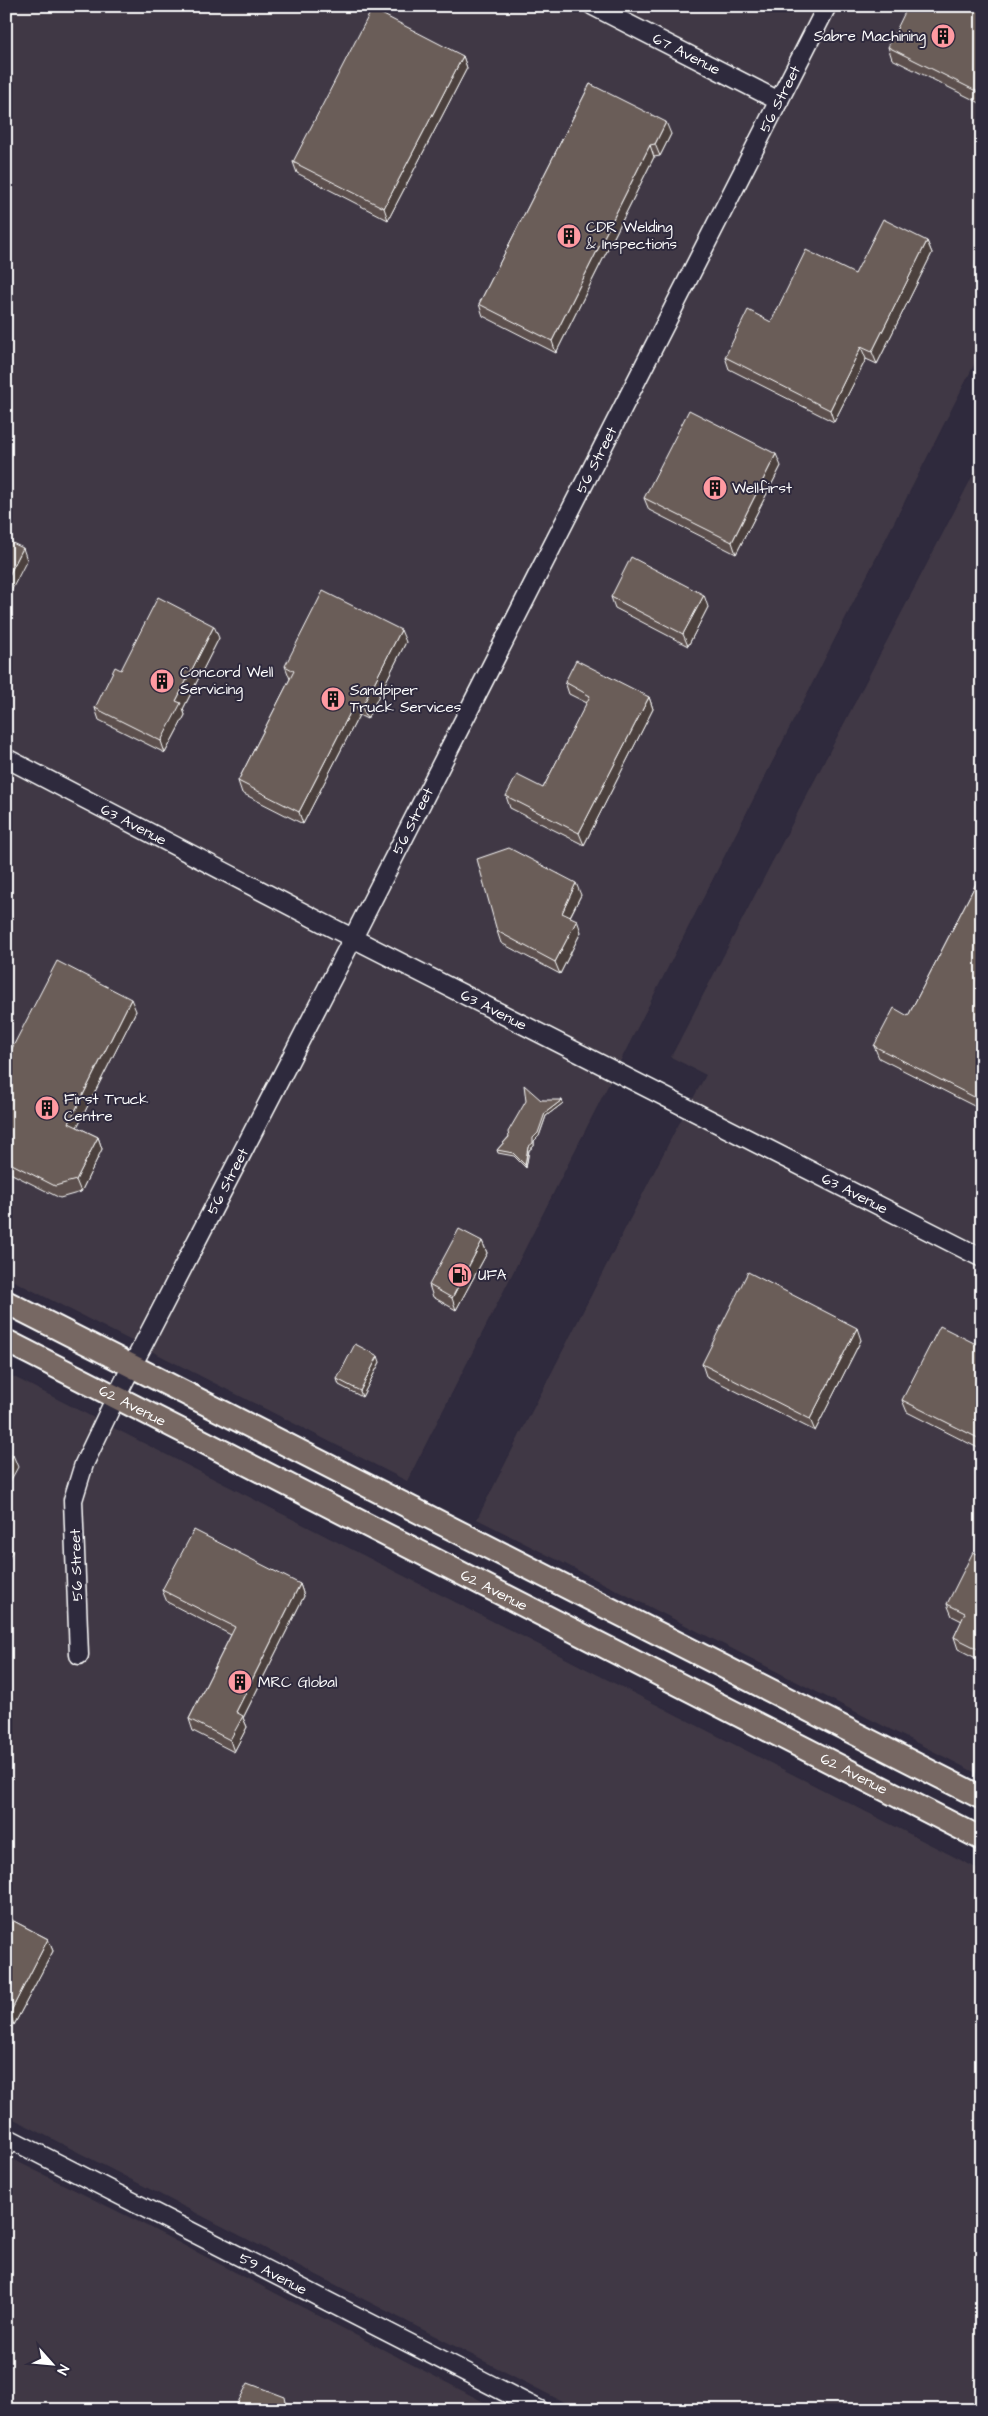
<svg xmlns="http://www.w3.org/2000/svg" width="988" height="2416" font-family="'Architects Daughter',sans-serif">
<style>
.built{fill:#413945}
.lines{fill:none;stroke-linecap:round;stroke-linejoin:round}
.minor-casing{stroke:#fff;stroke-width:21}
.major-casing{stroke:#fff;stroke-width:26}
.minor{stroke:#2f2a3d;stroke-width:18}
.major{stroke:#776864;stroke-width:22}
.wall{fill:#5c504d;stroke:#fff}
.shaded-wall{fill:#4b413e;stroke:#fff}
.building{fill:#6b5d59;stroke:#fff}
.labels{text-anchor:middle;stroke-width:4;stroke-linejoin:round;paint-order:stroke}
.poi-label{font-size:15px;fill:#fff;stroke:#2f2a3d;text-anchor:start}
.street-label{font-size:15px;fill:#fff;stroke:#2f2a3d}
</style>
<rect width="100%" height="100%" fill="#2f2a3d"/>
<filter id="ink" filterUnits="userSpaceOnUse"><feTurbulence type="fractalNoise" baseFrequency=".02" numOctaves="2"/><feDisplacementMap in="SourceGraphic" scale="10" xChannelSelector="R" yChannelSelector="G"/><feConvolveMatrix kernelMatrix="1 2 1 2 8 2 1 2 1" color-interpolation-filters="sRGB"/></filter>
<g filter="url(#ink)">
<g class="built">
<polygon points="6,6 982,6 982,349 407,1481 6,1277"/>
<polygon points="982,458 982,1776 477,1519 674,1133 706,1075 671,1057"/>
<polygon points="6,1373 982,1871 982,2410 579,2410 6,2115"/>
<polygon points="6,2156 139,2222 499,2410 6,2410"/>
</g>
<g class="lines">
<defs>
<g id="minor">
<path id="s1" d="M593,6L779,101"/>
<path id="s2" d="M6,758L325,924L982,1258"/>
<path id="s3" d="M79,1655L73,1500L84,1464L116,1397L353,938L827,6"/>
<path id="s4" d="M6,2137L540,2410"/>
</g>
<g id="major">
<polyline points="6,1302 982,1798"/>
<path id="s5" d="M6,1341L982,1839"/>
</g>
</defs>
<use href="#minor" class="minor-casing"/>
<use href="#major" class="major-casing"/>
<use href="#minor" class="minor"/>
<use href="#major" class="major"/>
</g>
<g class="wall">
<polygon points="982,6 982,104 892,59 888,47"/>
<polygon points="463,56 467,68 388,220 297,173 293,162"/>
<polygon points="590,84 671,134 660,156 654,157 556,353 483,316 479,304"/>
<polygon points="927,241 932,253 877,364 866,359 834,422 729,369 725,357 771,322 855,274"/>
<polygon points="781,466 736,554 649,510 644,498"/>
<polygon points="611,597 708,607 688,646 615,608"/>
<polygon points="219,638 183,709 185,715 165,753 99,720 95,708 121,670"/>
<polygon points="406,642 367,719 359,715 303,824 242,793 238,781 290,679 285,666"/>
<polygon points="565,682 649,697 653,709 584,845 510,808 506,796 543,788 587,703 569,694"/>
<polygon points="982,872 982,1110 879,1058 874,1046 908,1016"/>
<polygon points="581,895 570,917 581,932 560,974 501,943 497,931"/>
<polygon points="136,1011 77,1127 98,1137 102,1149 81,1192 60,1198 6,1171 6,1060"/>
<polygon points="541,1100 563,1103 546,1116 539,1136 534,1141 534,1146 529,1150 526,1168 514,1156 498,1153 497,1150"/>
<polygon points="482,1241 487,1253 456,1310 433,1297 429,1285"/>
<polygon points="861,1340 815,1431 706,1376 702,1364"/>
<polygon points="982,1347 982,1450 907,1412 902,1400"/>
<polygon points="380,1362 362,1397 339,1385 337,1379"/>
<polygon points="982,1556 982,1661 958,1649 954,1637 962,1621 952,1616 947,1604"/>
<polygon points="300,1584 304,1596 243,1718 247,1727 234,1752 193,1731 189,1719 231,1635 167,1602 162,1590"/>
<polygon points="6,1917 48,1939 53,1951 14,2025 6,2021"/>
</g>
<g class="shaded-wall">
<polygon points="463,56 467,68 388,220 384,208"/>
<polygon points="666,122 671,134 660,156 655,144"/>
<polygon points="650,145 654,157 556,353 552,341"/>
<polygon points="927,241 932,253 877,364 872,352"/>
<polygon points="861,347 866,359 834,422 830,410"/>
<polygon points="776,454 781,466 736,554 732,542"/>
<polygon points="23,548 27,560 6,601 6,581"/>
<polygon points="704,595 708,607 688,646 683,634"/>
<polygon points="214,626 219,638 183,709 185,715 165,753 161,741 176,701"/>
<polygon points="401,630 406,642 367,719 362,707"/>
<polygon points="649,697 653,709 584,845 579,833"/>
<polygon points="355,703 359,715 303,824 299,812"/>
<polygon points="576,883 581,895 566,924 562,913"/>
<polygon points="577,920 581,932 560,974 555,962"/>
<polygon points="131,999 136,1011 73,1135 69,1123"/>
<polygon points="562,1100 563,1103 546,1116 539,1136 534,1141 534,1146 529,1150 526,1168 525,1165 528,1147 545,1113"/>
<polygon points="98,1137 102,1149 81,1192 76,1180"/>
<polygon points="482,1241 487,1253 456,1310 452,1298"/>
<polygon points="857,1328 861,1340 815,1431 810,1419"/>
<polygon points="378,1356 380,1362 362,1397 360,1391"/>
<polygon points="13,1455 18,1467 6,1489 6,1469"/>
<polygon points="8,1540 12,1552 6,1563 6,1543"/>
<polygon points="300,1584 304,1596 243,1718 247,1727 234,1752 230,1740 236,1712"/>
<polygon points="48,1939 53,1951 14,2025 10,2013"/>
</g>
<g class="building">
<polygon points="908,6 982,6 982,94 888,47"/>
<polygon points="372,9 463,56 384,208 293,162"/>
<polygon points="590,84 666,122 655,144 650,145 552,341 479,304"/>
<polygon points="883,219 927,241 872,352 861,347 830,410 725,357 748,310 771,322 806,250 855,274"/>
<polygon points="689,410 776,454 732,542 644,498"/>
<polygon points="6,540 23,548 6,581"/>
<polygon points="631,557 704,595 683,634 611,597"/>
<polygon points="323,591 401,630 362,707 355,703 299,812 238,781 294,671 285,666"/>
<polygon points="158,597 214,626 176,701 181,703 161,741 95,708 115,667 121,670"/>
<polygon points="576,660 649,697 579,833 506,796 517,775 543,788 590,696 565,682"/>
<polygon points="509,848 576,883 562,913 577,920 555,962 497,931 477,859"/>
<polygon points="982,872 982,1101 874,1046 894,1008 908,1016"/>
<polygon points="57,961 131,999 69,1123 98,1137 76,1180 55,1186 6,1161 6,1060"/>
<polygon points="524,1085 541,1100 562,1100 545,1113 538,1133 533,1138 533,1143 528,1147 525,1165 513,1153 497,1150 509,1137 508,1132 526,1101"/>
<polygon points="459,1229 482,1241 452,1298 429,1285"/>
<polygon points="748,1272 857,1328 810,1419 702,1364"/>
<polygon points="940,1326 982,1347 982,1440 902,1400"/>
<polygon points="355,1344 378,1356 360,1391 337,1379"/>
<polygon points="6,1451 13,1455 6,1469"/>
<polygon points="194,1530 300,1584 236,1712 243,1716 230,1740 189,1719 235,1627 162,1590"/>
<polygon points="973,1552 982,1556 982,1651 954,1637 965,1613 947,1604"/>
<polygon points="6,1917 48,1939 10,2013 6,2011"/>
<polygon points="248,2383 285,2397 286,2402 301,2410 234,2410"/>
</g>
</g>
<defs>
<symbol id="building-disc" viewBox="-11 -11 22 22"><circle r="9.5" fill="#ff9aa2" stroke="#2f2a3d"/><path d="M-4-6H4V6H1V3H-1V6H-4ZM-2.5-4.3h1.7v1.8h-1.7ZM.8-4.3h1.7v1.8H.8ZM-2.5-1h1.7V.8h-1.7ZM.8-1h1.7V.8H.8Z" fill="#111"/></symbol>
<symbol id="fuel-disc" viewBox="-11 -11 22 22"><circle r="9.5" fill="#ff9aa2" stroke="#2f2a3d"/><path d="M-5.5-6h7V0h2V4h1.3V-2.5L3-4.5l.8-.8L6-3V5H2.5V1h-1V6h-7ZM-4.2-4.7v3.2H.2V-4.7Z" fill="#111"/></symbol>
</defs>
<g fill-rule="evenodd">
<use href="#building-disc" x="929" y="22" width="28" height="28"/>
<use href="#building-disc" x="555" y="222" width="28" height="28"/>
<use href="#building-disc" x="701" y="474" width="28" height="28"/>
<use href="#building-disc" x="148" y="667" width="28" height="28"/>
<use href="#building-disc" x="319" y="685" width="28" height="28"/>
<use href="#building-disc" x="33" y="1094" width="28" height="28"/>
<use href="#fuel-disc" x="446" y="1261" width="28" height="28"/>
<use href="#building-disc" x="226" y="1668" width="28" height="28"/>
</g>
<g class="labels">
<g class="poi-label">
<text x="926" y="41" text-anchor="end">Sabre Machining</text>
<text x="586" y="232">CDR Welding<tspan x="586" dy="17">&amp; Inspections</tspan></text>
<text x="732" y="493">Wellfirst</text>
<text x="180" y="677">Concord Well<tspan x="180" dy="17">Servicing</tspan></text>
<text x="350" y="695">Sandpiper<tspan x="350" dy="17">Truck Services</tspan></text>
<text x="64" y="1104">First Truck<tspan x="64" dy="17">Centre</tspan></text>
<text x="478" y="1280">UFA</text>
<text x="258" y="1687">MRC Global</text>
</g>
<g class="street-label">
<text dy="5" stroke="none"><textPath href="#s1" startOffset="105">67 Avenue</textPath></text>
<text dy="5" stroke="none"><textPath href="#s3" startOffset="1725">56 Street</textPath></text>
<text dy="5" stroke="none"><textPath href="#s3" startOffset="1320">56 Street</textPath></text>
<text dy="5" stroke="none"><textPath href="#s3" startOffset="915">56 Street</textPath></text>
<text dy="5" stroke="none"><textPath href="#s2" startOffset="144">63 Avenue</textPath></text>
<text dy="5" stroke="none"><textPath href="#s2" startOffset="549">63 Avenue</textPath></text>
<text dy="5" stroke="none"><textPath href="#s3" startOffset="510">56 Street</textPath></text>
<text dy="5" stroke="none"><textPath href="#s2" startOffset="954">63 Avenue</textPath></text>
<text dy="5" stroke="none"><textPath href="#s5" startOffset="142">62 Avenue</textPath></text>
<text transform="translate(76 1565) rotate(-92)" y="5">56 Street</text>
<text dy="5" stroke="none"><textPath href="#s5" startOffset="548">62 Avenue</textPath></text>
<text dy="5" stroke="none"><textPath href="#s5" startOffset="952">62 Avenue</textPath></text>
<text dy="5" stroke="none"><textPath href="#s4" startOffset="300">59 Avenue</textPath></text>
</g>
</g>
<rect width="988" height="2416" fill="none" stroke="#2f2a3d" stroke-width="25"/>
<rect x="12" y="12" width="963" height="2391" fill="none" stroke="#fff" stroke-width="2" filter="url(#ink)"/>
<g transform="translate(52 2364) rotate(117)" stroke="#2f2a3d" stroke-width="4" paint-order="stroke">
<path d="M0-4L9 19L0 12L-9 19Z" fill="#ffffff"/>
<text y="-8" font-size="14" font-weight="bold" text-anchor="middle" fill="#ffffff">N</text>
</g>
</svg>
